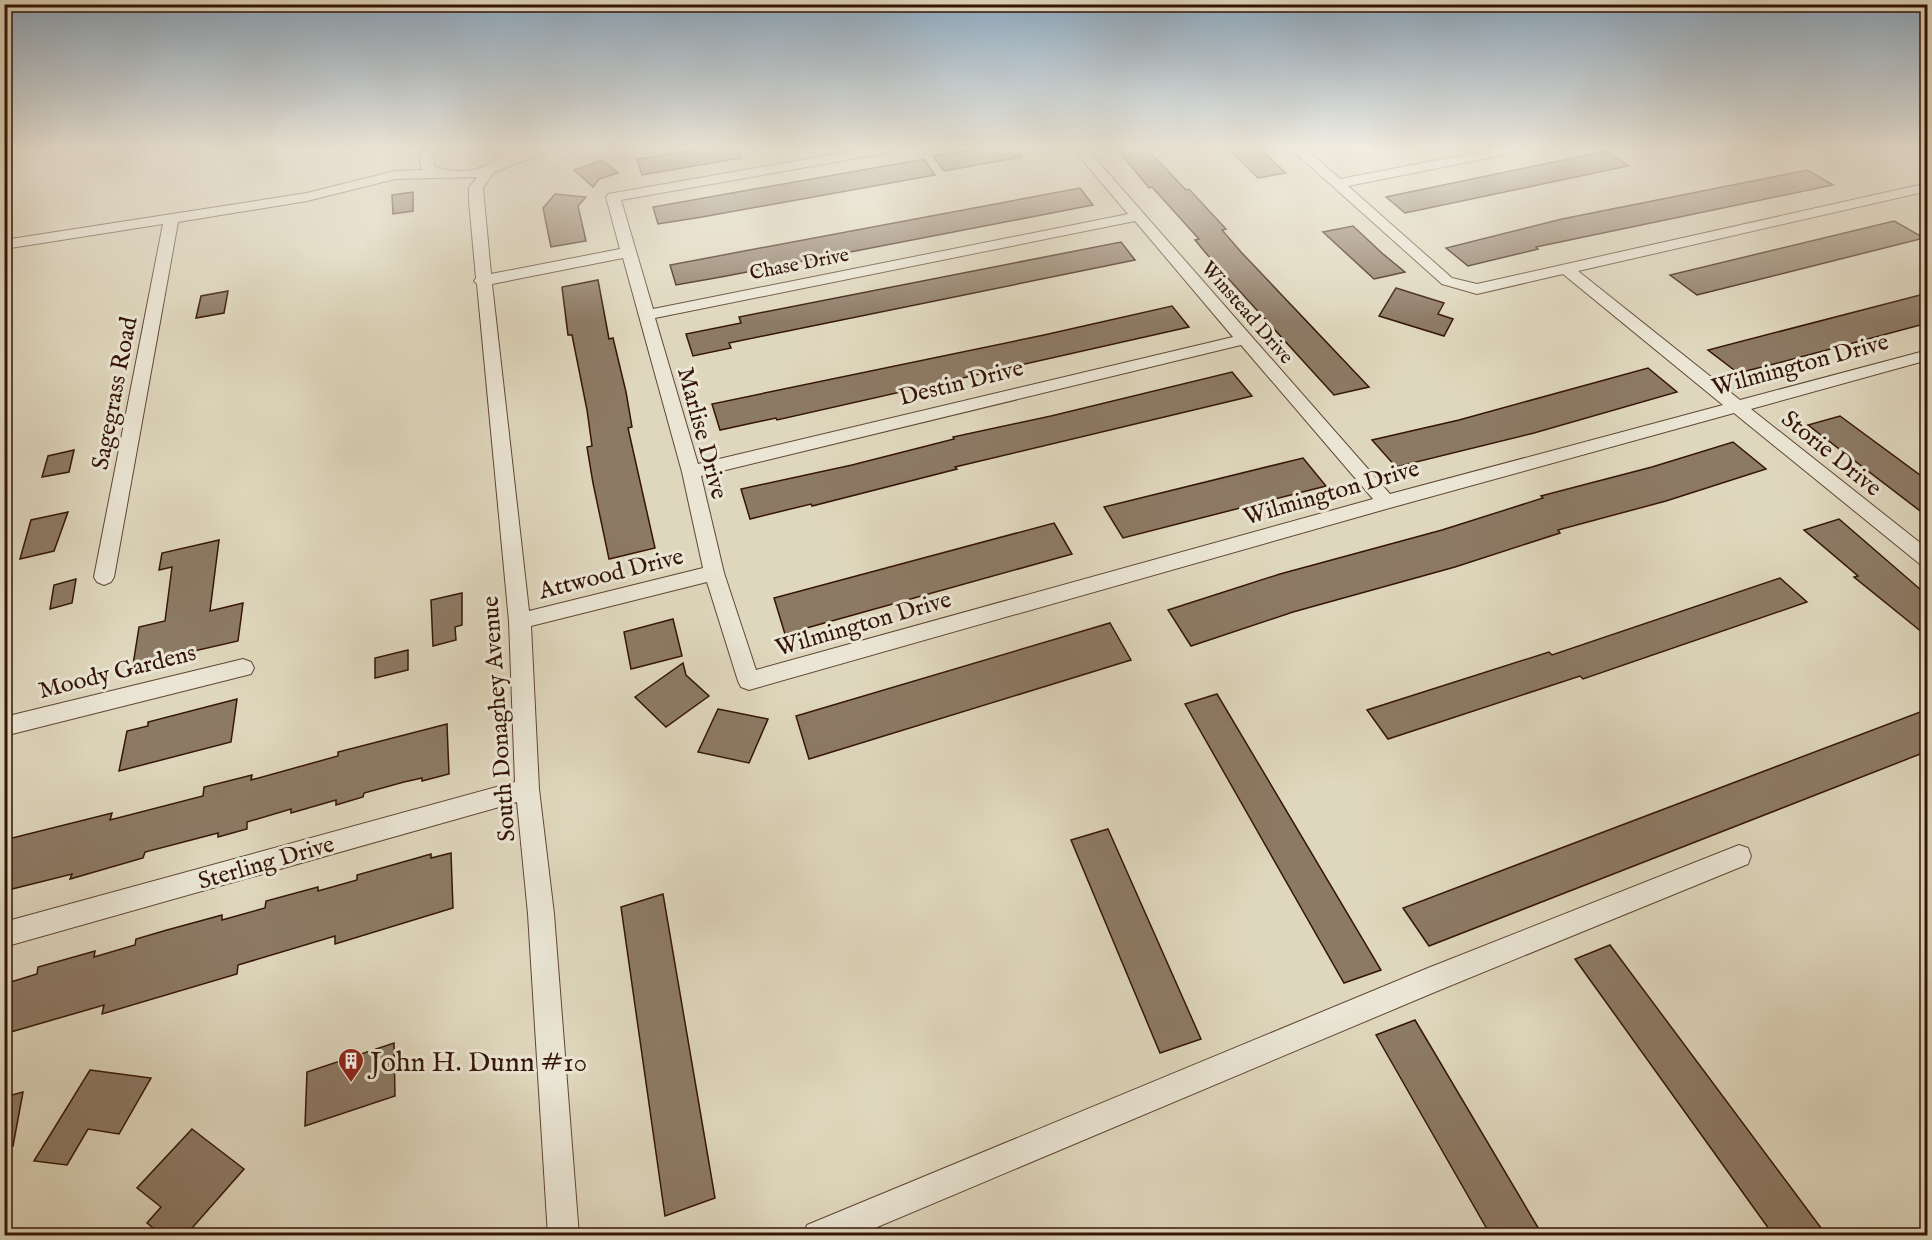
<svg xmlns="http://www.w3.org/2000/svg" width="1932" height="1240" font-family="'IM FELL English',serif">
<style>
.building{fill:#8d7a65;stroke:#351505;stroke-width:1.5}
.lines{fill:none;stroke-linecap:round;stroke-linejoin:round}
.minor-casing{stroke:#604633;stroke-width:2}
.minor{fill:#eae5d4;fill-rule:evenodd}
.labels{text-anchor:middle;stroke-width:6;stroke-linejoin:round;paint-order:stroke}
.far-street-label{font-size:20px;fill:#351505;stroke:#eae5d4}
.street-label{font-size:24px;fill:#351505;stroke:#eae5d4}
.near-poi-label{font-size:28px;fill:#351505;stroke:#eae5d4;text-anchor:start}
</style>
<rect width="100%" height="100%" fill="#dfd7bd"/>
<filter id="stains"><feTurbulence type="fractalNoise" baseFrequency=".00333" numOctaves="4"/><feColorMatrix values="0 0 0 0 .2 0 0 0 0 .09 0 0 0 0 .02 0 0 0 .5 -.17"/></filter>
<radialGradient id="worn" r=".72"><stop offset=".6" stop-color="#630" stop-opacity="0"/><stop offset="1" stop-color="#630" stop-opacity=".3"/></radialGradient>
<g class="building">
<polygon points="701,149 740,149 741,158 642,175 637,159"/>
<polygon points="979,149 1020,149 1021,157 944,171 933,156"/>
<polygon points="1117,149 1147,149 1186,190 1189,189 1226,229 1222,230 1241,252 1369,387 1334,395 1215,264 1195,240 1199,239 1152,187 1149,188"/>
<polygon points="1228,149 1260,149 1286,173 1258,178"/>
<polygon points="1606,151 1628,166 1405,213 1386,197"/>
<polygon points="924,159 935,175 702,217 658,224 653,207"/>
<polygon points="602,160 618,173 599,179 593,187 574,170"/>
<polygon points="1807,170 1833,185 1536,247 1538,249 1468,266 1446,248 1562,219"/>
<polygon points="1080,188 1093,205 721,277 676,285 670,265"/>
<polygon points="413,192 413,211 393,214 392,195"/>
<polygon points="555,194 586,197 578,206 586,241 551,247 543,208"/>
<polygon points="1894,221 1924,238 1697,295 1670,275"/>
<polygon points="1353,226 1383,254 1405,272 1374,279 1323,232"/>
<polygon points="1121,242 1135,260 729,343 731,348 693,356 686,334 741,323 739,317"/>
<polygon points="598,280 609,339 613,338 626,392 632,427 628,428 655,548 609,559 593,483 587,447 592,446 587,410 572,335 568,335 562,287"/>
<polygon points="1396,288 1444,303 1438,314 1453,319 1444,336 1379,316"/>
<polygon points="228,291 224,313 196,318 201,296"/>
<polygon points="1928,293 1928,323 1778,363 1738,373 1708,350"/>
<polygon points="1172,306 1189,327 777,420 776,418 720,430 712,404 1044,335"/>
<polygon points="1648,368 1677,392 1534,433 1396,467 1372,440 1459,420"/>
<polygon points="1232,372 1252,396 955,467 957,469 812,506 811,504 750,519 741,489 852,465 954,439 953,437 1051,416"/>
<polygon points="1840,416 1928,481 1928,517 1808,425"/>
<polygon points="1733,442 1766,469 1666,501 1558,530 1560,533 1455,567 1293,612 1191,646 1168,610 1280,574 1442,530 1543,498 1541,496 1652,467"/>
<polygon points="74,450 69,472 42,477 48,456"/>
<polygon points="1303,458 1326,486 1123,538 1104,507"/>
<polygon points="68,512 54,551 20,559 31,520"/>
<polygon points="1839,519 1928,596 1928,637 1854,577 1858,576 1804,530"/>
<polygon points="1054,523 1072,554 785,634 774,598"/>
<polygon points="219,540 210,611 243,603 238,641 133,665 139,627 165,621 172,567 159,570 162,553"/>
<polygon points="1780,578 1807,602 1583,679 1580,676 1388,739 1367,710 1549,652 1552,655"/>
<polygon points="76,579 72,603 50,609 54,585"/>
<polygon points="462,593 462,625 455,627 456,640 433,646 431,600"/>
<polygon points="673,619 682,656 631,669 624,632"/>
<polygon points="1110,623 1131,660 809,759 796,716"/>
<polygon points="408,650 408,670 375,678 375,658"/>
<polygon points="683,663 686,675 709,696 666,727 635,697"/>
<polygon points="1217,694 1381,970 1344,983 1185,704"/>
<polygon points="237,699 231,742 119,771 127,731 148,726 148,722"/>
<polygon points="718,709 768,719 749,763 698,752"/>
<polygon points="1928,709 1928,751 1429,946 1403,908"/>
<polygon points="447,724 449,774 422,781 422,778 404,782 364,793 363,797 336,805 336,800 291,813 291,809 247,822 247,829 218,837 218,833 145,852 143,858 70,879 72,874 4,891 4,840 112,813 110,820 203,796 204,787 252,775 251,780 338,756 338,752"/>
<polygon points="1108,829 1201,1039 1160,1053 1071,840"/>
<polygon points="451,853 453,908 335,944 335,936 238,965 237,974 102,1014 104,1005 4,1034 4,984 37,974 38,967 95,951 94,957 135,945 136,939 167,930 222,915 222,920 265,908 266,901 318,887 318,891 357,880 357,875 431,854 431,858"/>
<polygon points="663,894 715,1198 665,1216 621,907"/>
<polygon points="1610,945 1827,1236 1774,1236 1575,959"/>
<polygon points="1415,1020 1543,1236 1491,1236 1376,1035"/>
<polygon points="394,1043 395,1096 305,1126 307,1072"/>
<polygon points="90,1070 151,1078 119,1134 88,1129 67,1165 34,1161"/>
<polygon points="23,1092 13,1146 4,1145 4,1097"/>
<polygon points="192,1129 244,1169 185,1236 163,1236 147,1223 161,1207 137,1188"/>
</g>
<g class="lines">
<defs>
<g id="minor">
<path d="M426,149H440L433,158L434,166C456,176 492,172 503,149H517L514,156L536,149H556L494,172L483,188L491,274L620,249L606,197L608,194L864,149H893L886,153L621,200L653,309L1128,214L1073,149H1087L1390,494L1723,405L1563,274L1477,294L1442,284L1291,149H1306L1340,179L1495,149H1521L1514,153L1348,186L1452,278L1477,284L1928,183V191L1578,271L1740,400L1928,350V360L1751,409L1928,549V567L1921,565L1734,413L1386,509L749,690L741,687L738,681L707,582L531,626L539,789L554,914L579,1236H548L528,914L517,802L4,947V922L515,782L509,621L477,284L474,281L476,278L469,201V188L477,177L395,179L307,201L178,222L114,577L111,582L104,585L97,582L94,577L163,224L4,249V240L307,193L395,171L422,170L419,157ZM1135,221L1233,337L698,464L655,318ZM623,258L682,472L703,568L529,611L492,284ZM1241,345L1373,499L756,670L724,573L701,476Z"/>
<polygon points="243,659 251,662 254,668 251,674 4,736 4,717"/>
<polygon points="1739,845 1748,848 1751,856 1748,864 1435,992 856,1236 803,1236 807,1225 1428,968"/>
</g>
</defs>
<use href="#minor" class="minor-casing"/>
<use href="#minor" class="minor"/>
</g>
<linearGradient id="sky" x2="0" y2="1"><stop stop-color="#8da8be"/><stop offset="0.46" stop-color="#f1ede1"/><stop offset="1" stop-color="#f1ede1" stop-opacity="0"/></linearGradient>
<rect width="1932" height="322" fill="url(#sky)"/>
<defs>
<symbol id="building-pin" viewBox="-11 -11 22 30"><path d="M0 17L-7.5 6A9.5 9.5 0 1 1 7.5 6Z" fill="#8f2418" stroke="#eae5d4"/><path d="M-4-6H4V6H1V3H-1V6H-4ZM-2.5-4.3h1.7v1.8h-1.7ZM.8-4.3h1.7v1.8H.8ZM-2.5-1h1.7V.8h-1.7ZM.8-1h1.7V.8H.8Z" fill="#fff"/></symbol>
</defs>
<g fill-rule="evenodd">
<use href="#building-pin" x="336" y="1046" width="30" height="40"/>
</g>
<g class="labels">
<g class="far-street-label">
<text transform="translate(799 263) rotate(-11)" y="7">Chase Drive</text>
<text transform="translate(1248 312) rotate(49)" y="7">Winstead Drive</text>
</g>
<g class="street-label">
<text transform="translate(1800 364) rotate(-15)" y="8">Wilmington Drive</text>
<text transform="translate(961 382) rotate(-14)" y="8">Destin Drive</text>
<text transform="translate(114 393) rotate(-79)" y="8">Sagegrass Road</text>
<text transform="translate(703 433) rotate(75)" y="8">Marlise Drive</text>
<text transform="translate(1832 453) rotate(39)" y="8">Storie Drive</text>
<text transform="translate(1331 492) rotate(-16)" y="8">Wilmington Drive</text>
<text transform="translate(611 573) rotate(-14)" y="8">Attwood Drive</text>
<text transform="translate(863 623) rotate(-16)" y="8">Wilmington Drive</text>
<text transform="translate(117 671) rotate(-14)" y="8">Moody Gardens</text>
<text transform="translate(498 719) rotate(-94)" y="8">South Donaghey Avenue</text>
<text transform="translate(266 862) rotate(-16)" y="8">Sterling Drive</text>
</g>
<g class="near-poi-label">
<text x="370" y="1071">John H. Dunn #10</text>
</g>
</g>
<rect width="1932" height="1240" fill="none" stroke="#dfd7bd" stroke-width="24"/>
<rect x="6" y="6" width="1920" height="1228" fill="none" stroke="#351505" stroke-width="3"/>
<rect x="12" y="12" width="1908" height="1216" fill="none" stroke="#351505" stroke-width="1.5"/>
<rect width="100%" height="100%" filter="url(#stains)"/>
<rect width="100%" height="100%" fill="url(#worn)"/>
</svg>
